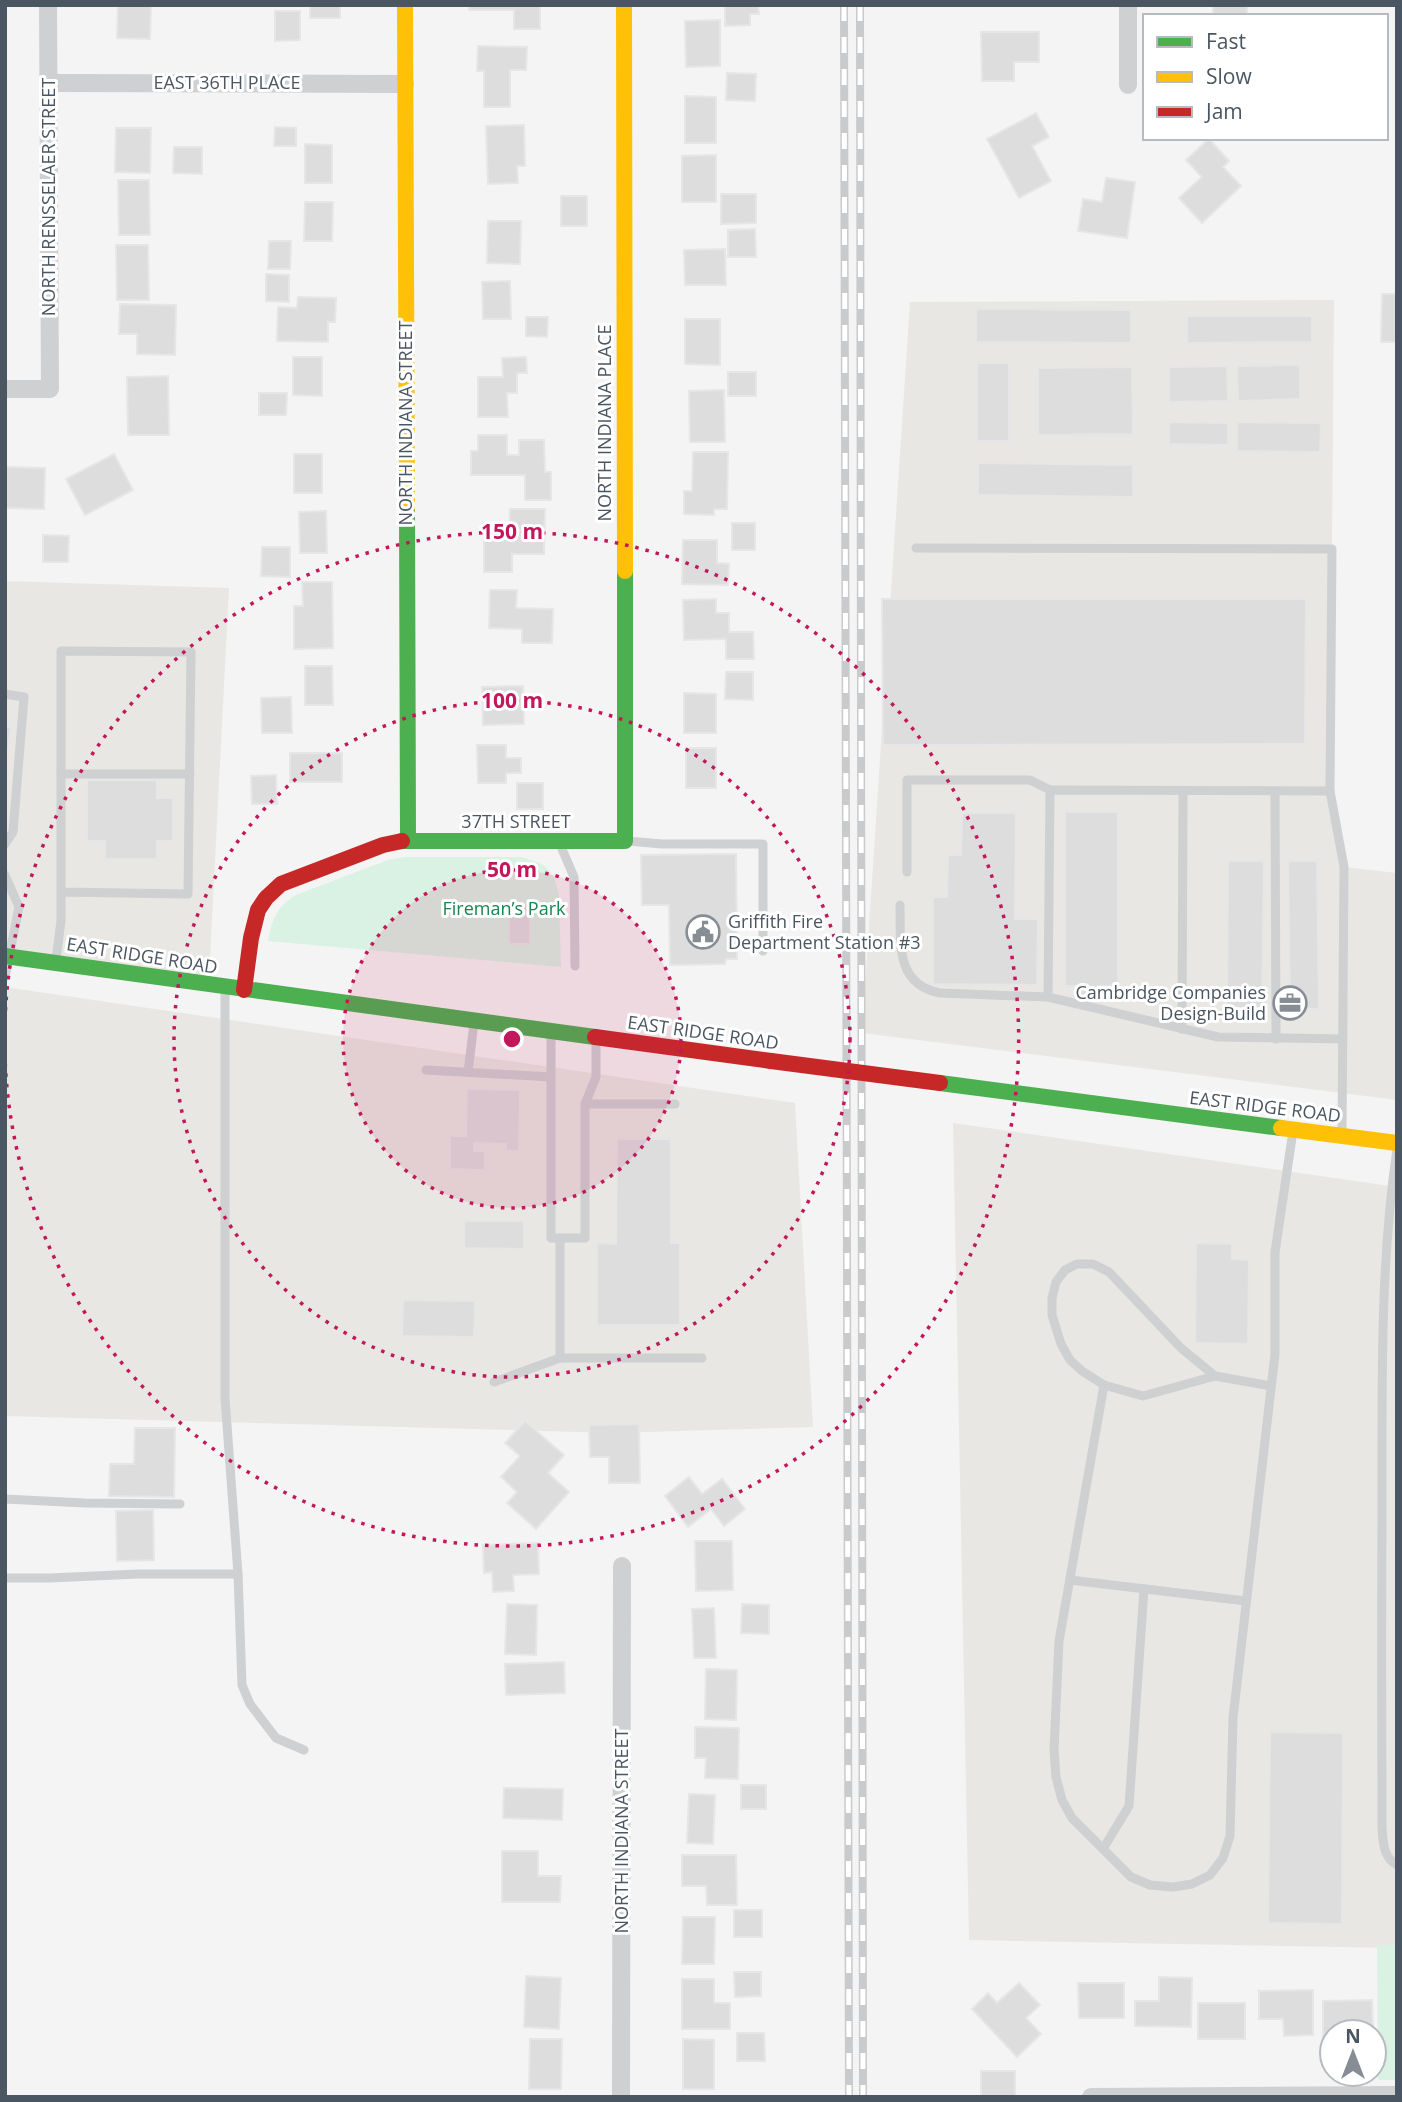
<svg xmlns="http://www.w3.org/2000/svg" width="1402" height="2102" font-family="'Open Sans',sans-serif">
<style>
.commercial{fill:#e8e7e3}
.green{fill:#d9f2e3}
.building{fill:#ddddde;stroke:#e5e6e7;stroke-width:2}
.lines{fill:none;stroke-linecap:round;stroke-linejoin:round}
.lane{stroke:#ced0d2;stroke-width:9}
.street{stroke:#ced0d2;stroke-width:18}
.fast{stroke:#4caf50;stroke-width:16}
.slow{stroke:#ffc107;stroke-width:16}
.jam{stroke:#c62828;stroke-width:16}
.rail-casing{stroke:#c9cacc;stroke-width:8}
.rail{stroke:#fff;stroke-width:5;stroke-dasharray:16;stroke-linecap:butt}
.jam-bridge{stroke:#c62828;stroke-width:16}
.ring{fill:none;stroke:#c2185b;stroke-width:3.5;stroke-dasharray:3.5 7}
.labels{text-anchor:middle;stroke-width:6;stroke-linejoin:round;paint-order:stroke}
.street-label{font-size:18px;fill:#4a5661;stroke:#fff}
.park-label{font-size:18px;fill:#17864f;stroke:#fff}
.poi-label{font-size:18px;fill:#4a5661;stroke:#fff;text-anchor:start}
.centre{fill:#c2185b;stroke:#fff;stroke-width:3.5}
.ring-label{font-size:21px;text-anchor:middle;font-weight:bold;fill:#c2185b;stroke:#fff;stroke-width:6;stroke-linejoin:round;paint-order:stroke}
</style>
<rect width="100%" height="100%" fill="#f4f4f4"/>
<g class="commercial">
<polygon points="1334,300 1330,791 1344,867 1397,873 1397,1100 862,1033 910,302"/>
<polygon points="5,581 229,588 209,978 5,948"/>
<polygon points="5,987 795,1103 813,1427 614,1433 5,1416"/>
<polygon points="953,1123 1397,1187 1397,1948 969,1940"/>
</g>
<g class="green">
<path d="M404,857H521L540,863L548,869L554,878L559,894L561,967L268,941C272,920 276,907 296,895L388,860Z"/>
<polygon points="1377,1945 1397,1945 1397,2080 1378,2080"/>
</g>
<g class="building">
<polygon points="118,5 151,5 150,39 117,38"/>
<rect x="310" y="5" width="30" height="13"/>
<polygon points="469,5 540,5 540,29 514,29 514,10 469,10"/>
<polygon points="725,5 758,5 759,14 750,14 750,25 725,26"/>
<rect x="1213" y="5" width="34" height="11"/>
<polygon points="275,11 300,11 300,40 275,41"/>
<polygon points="720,20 720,66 686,67 685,21"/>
<polygon points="981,32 1039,32 1039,62 1014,62 1014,81 982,81"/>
<polygon points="478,46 527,47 526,70 510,70 510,107 484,107 484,71 477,71"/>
<polygon points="727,73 756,74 755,101 726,100"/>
<polygon points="685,96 716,97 716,143 685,143"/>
<polygon points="1036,113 1049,137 1032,146 1051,181 1019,198 987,139"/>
<polygon points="524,125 525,166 517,166 518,183 488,184 486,126"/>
<polygon points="275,127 296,128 296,146 274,146"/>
<polygon points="116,128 151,128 150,173 115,172"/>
<polygon points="1209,139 1229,161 1223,167 1241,186 1202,223 1179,198 1202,177 1186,160"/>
<polygon points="305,144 332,145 332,183 305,183"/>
<polygon points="174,147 202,147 202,174 173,173"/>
<polygon points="716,155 716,202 682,202 682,156"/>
<polygon points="1106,178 1135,182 1127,238 1078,231 1083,199 1102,202"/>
<polygon points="118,180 149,180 150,235 119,235"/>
<polygon points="721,194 756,194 756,223 721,224"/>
<rect x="561" y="196" width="26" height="30"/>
<polygon points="305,202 333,202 332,241 304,241"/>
<polygon points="488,221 521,221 520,264 487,263"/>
<polygon points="755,229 756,257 728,257 728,230"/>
<polygon points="269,241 291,241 290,269 268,269"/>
<polygon points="116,245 148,245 149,300 117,300"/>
<polygon points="725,249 726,285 685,285 684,250"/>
<polygon points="266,274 289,275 289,302 266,301"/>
<polygon points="510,281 511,319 483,319 482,282"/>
<polygon points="1382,294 1397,294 1397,342 1381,342"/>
<polygon points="298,297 336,298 335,322 328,322 328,342 277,341 278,307 297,308"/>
<polygon points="120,304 176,305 175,355 137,354 137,334 119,334"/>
<polygon points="976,309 1131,310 1131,343 976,342"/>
<polygon points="1187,316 1312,316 1312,342 1187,343"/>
<polygon points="526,317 548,317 547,337 526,336"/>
<polygon points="685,319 720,319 720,365 685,364"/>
<polygon points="293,357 322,357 322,396 293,395"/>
<polygon points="526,357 527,373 517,373 517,393 507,393 508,417 478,417 478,377 503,377 502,358"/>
<rect x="977" y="363" width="32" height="78"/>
<polygon points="1300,365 1300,399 1238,401 1237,366"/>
<polygon points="1227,366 1228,401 1169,402 1169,367"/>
<polygon points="1132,367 1133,434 1038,435 1038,368"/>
<rect x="728" y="372" width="28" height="24"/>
<polygon points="168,376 169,435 128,435 127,377"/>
<polygon points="724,390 725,442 690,442 689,391"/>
<polygon points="259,393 287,393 286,415 259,415"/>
<polygon points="1169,422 1228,423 1228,445 1169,444"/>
<polygon points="1237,422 1321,423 1320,452 1237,451"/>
<polygon points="478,435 507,435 507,455 519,455 519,440 544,440 545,472 551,472 551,500 525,500 525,475 471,475 471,451 478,451"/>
<polygon points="693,452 728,452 727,509 714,509 714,515 684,514 684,491 692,491"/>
<polygon points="114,454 133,490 85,515 66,479"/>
<rect x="294" y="454" width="28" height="39"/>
<polygon points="978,463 1133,465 1133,497 978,495"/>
<polygon points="5,467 45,468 44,509 5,508"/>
<polygon points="510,509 545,509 544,554 512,554 512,572 484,572 484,532 509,533"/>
<polygon points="326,511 327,553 300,553 299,512"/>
<rect x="732" y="523" width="23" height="27"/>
<polygon points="43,535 69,536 68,562 43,562"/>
<polygon points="683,540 717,540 717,563 729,564 728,585 682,584"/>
<polygon points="262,547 290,547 290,577 261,576"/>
<polygon points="302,582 332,582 333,648 294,649 294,606 303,606"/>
<polygon points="490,590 517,590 516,608 553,609 552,643 522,643 522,629 489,628"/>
<polygon points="716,599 716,613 729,613 729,632 753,632 754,659 726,659 726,639 684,640 683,600"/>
<polygon points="882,599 1306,599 1305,744 883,745"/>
<polygon points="305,666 332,666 333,705 305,705"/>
<polygon points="726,672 753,672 753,700 725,699"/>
<polygon points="523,686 524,724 483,725 482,687"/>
<polygon points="684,693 716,694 716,733 684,733"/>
<polygon points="291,697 292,733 262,733 261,698"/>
<polygon points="5,727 11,727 5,774"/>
<polygon points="477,745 506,745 506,758 521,758 521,773 506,773 506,783 478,783"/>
<rect x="686" y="748" width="30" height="40"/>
<rect x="290" y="753" width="52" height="29"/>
<polygon points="276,775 277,804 252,804 251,776"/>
<polygon points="87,780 157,780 157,798 173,798 173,841 157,841 157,859 105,859 105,841 87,841"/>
<rect x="517" y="783" width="26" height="26"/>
<polygon points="1065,812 1118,812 1118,986 1098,986 1098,999 1079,999 1079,986 1065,986"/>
<polygon points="962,813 1016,813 1015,919 1038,919 1037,985 933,984 933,897 947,897 948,855 961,855"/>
<polygon points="736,854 737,959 726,959 725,964 670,965 669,905 642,905 641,855"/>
<polygon points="1228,861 1264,861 1262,1009 1227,1009"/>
<polygon points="1288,861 1317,861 1319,1009 1290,1009"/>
<rect x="509" y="905" width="21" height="9"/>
<rect x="509" y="914" width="21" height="30"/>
<polygon points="467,1089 520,1090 519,1151 506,1151 506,1144 474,1143 474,1151 485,1151 485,1170 450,1169 450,1136 466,1136"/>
<polygon points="617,1139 671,1139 671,1243 680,1243 680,1325 597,1325 597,1243 616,1244"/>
<polygon points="464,1221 524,1221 524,1249 464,1248"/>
<polygon points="1196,1243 1232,1244 1232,1259 1249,1260 1248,1344 1195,1343"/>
<polygon points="403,1300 475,1301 474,1337 402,1336"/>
<polygon points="525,1421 564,1455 548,1473 569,1492 536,1529 507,1503 517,1492 501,1477 520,1456 505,1443"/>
<polygon points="639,1424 640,1483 609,1483 609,1457 590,1457 589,1425"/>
<polygon points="135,1428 175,1428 174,1497 109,1496 110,1464 134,1464"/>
<polygon points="689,1477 702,1494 722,1479 745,1509 724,1526 711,1509 688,1527 665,1496"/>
<polygon points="153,1510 154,1560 117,1561 116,1511"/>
<polygon points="695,1541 732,1541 733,1590 696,1591"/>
<polygon points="538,1543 539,1574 513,1575 514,1591 493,1592 492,1572 484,1573 483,1545"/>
<polygon points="507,1604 537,1605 536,1655 505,1654"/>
<polygon points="742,1604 769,1605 769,1634 741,1633"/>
<polygon points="714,1608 716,1658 694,1658 692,1609"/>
<polygon points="564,1662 565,1693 506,1695 505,1664"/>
<polygon points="706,1669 737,1670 736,1720 705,1719"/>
<polygon points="695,1727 739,1728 738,1779 705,1778 706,1758 695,1758"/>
<polygon points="1270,1732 1343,1733 1342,1924 1268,1923"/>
<rect x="741" y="1785" width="25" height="24"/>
<polygon points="504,1788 563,1789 562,1820 503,1818"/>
<polygon points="689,1794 715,1795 713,1844 687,1843"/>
<polygon points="502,1851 538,1851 538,1876 561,1876 560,1902 502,1902"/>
<polygon points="682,1855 736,1855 737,1905 707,1905 706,1886 682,1886"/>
<rect x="734" y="1910" width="28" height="27"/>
<polygon points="683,1917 715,1917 714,1964 682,1964"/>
<polygon points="734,1972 761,1972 761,1996 735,1997"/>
<polygon points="526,1976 561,1978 559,2029 524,2027"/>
<polygon points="1159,1977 1192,1978 1191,2027 1135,2026 1135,2001 1159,2001"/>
<polygon points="682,1979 714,1979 714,2003 730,2003 730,2029 682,2029"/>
<polygon points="1019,1983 1040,2005 1026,2018 1041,2034 1017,2057 972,2009 988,1993 997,2003"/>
<polygon points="1078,1983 1124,1983 1124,2018 1079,2018"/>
<polygon points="1313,1990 1313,2035 1284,2036 1283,2019 1259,2019 1259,1991"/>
<polygon points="1372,2000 1373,2032 1332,2032 1332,2037 1323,2037 1323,2001"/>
<rect x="1198" y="2003" width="47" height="36"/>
<polygon points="737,2033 764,2033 765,2061 737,2061"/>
<polygon points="530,2039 562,2039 561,2089 529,2089"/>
<polygon points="683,2039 714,2040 714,2089 683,2089"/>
<rect x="981" y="2071" width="34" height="26"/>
</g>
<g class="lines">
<g class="lane">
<polyline points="916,548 1332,549 1330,791"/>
<polyline points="5,694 24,697 13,832 5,844"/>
<polyline points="61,774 190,774"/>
<polyline points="1275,791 1276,1039"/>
<polyline points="627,841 662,844 763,844 763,951"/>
<polyline points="559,842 574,877 575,966"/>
<polyline points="907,872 907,780 1030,780 1050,790"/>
<polyline points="5,875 19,907 5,977"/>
<path d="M900,905C901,941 894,984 940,993L1048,997"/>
<polyline points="56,960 61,921 61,651 191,652 188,894 61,892"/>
<polyline points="225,989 225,1398 238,1574 242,1685 250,1704 276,1738 304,1750"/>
<polyline points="1182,1029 1183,791"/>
<polyline points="551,1033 551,1238 585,1238 585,1104 596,1077 596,1042"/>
<polyline points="426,1070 551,1077"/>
<polyline points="468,1072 474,1023"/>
<polyline points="585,1104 675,1104"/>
<polyline points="1342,1131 1344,867 1330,791 1050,790 1048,997 1218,1037 1343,1039"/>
<path d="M1397,1149C1381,1258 1382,1367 1382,1477C1381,1594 1382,1710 1382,1827C1383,1841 1383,1858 1397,1865"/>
<polyline points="560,1238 560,1358 702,1358"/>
<polyline points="1215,1376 1143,1396 1104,1385 1082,1371 1070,1360 1061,1344 1052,1315 1052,1298 1056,1282 1065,1270 1077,1264 1093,1264 1109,1272 1181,1348 1215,1376 1271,1386"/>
<polyline points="494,1382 560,1358"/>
<polyline points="1104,1385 1059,1641 1054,1750 1056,1777 1062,1800 1072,1818 1131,1877 1150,1885 1173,1887 1192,1884 1210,1875 1223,1858 1230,1836 1233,1718 1275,1354 1275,1252 1293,1131"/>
<polyline points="5,1499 84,1503 180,1504"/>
<polyline points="5,1578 50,1578 138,1574 238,1574"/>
<polyline points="1070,1580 1246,1601"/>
<polyline points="1103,1849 1129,1806 1144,1589"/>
</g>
<g class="street">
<polyline points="1128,5 1128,85"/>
<polyline points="48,83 405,84"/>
<polyline points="5,389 50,389 48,5"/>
<polyline points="621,2097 622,1566"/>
<polyline points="1091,2097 1397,2095"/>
</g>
<g class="fast">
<polyline points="407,507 408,840"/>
<polyline points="402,841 625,841 625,571"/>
<polyline points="5,956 595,1037"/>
<polyline points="940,1083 1281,1128"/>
</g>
<g class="slow">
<polyline points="405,5 407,507"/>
<polyline points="624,5 625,571"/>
<polyline points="1281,1128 1397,1143"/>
</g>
<g class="jam">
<polyline points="244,990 251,938 258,910 266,898 281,884 383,845 402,841"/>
<polyline points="595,1037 771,1061"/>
</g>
<defs>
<g id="rail">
<polyline points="844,5 849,2097"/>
<polyline points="860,5 863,2097"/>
</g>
</defs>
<use href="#rail" class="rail-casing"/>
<use href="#rail" class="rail"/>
<polyline class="jam-bridge" points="771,1061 940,1083"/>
</g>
<circle cx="512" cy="1039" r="169" fill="#c2185b" fill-opacity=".12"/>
<g class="ring">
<circle cx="512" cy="1039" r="169"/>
<circle cx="512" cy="1039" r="338"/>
<path d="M5 1021A507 507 0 1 1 5 1057"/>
</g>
<defs>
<symbol id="civic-ring" viewBox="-11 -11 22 22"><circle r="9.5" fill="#fff" stroke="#868d94" stroke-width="1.5"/><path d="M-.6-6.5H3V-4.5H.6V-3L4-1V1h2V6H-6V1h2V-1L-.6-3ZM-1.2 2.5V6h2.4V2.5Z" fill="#868d94"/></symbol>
<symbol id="office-ring" viewBox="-11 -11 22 22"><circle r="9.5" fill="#fff" stroke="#868d94" stroke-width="1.5"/><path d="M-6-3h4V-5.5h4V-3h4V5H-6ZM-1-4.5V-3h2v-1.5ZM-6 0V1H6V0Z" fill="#868d94"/></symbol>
</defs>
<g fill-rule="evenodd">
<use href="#civic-ring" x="684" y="913" width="38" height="38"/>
<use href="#office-ring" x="1271" y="984" width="38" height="38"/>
</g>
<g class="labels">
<g class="street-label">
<text x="227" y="89">EAST 36TH PLACE</text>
<text transform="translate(49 197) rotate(-90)" y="6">NORTH RENSSELAER STREET</text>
<text transform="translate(406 423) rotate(-90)" y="6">NORTH INDIANA STREET</text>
<text transform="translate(605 423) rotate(-90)" y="6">NORTH INDIANA PLACE</text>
<text x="516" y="828">37TH STREET</text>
<text transform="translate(142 956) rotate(9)" y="6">EAST RIDGE ROAD</text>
<text transform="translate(703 1033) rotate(8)" y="6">EAST RIDGE ROAD</text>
<text transform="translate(1265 1107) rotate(7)" y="6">EAST RIDGE ROAD</text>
<text transform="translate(622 1831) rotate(-90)" y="6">NORTH INDIANA STREET</text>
</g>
<g class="park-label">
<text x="504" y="915">Fireman’s Park</text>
</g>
<g class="poi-label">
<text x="728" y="928">Griffith Fire<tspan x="728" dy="21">Department Station #3</tspan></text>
<text x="1266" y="999" text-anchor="end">Cambridge Companies<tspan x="1266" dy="21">Design-Build</tspan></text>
</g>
</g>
<circle cx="512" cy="1039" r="10" class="centre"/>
<g class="ring-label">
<text x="512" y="539">150 m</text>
<text x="512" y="708">100 m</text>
<text x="512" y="877">50 m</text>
</g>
<rect width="1402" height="2102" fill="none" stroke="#4a5661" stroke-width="14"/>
<rect x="1143" y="14" width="245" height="126" fill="#ffffff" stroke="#b7bbc0" stroke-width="2"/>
<rect x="1157" y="37" width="35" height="10" fill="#4caf50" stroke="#b7bbc0" stroke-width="2"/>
<text x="1206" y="49" font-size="21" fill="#4a5661">Fast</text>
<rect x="1157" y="72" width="35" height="10" fill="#ffc107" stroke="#b7bbc0" stroke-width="2"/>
<text x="1206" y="84" font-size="21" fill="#4a5661">Slow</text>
<rect x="1157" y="107" width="35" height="10" fill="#c62828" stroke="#b7bbc0" stroke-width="2"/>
<text x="1206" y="119" font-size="21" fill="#4a5661">Jam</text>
<g transform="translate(1353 2053)"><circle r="33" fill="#ffffff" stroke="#b7bbc0" stroke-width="2"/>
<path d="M0-5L12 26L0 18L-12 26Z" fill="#868d94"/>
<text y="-10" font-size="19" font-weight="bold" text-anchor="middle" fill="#4a5661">N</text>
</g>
</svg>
